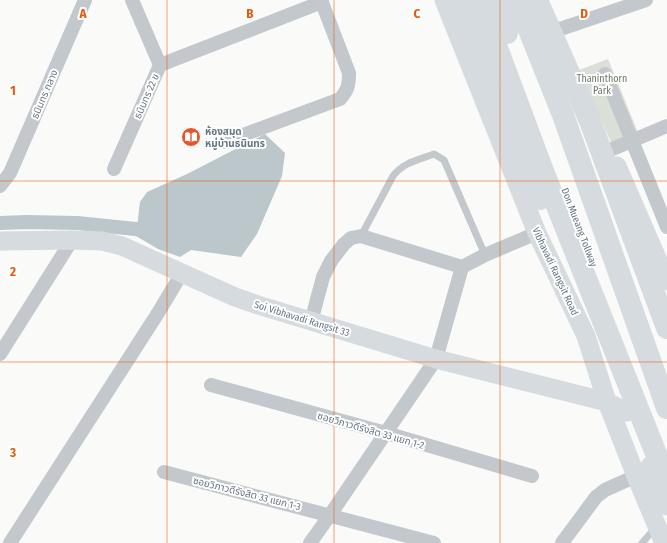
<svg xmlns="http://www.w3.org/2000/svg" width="667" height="543" font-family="'Fira Sans Condensed','Noto Sans Thai',sans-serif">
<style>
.green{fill:#dadfd7}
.water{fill:#bbc7cb}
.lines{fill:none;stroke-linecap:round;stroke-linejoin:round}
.canal{stroke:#bbc7cb;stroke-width:14}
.lane{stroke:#c3c8cc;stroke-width:7}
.street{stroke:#c3c8cc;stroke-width:14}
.secondary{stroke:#d6dbdf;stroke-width:19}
.highway{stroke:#d6dbdf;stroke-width:22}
.grid{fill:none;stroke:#e8590c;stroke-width:1;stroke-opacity:0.55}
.labels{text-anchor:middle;stroke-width:4;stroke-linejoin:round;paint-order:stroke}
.park-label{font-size:10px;fill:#687a64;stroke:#fff}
.street-label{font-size:10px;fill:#657683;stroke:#fff}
.poi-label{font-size:10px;font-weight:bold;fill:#657683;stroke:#fff;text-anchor:start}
.grid-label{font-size:13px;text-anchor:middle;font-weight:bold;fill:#e8590c;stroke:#fff;stroke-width:4;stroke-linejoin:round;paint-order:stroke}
</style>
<rect width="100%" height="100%" fill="#fafaf8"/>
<polygon class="green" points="608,59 639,135 613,147 579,70"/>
<polygon class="water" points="265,134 285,153 282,176 257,234 241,257 191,250 180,257 158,249 136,236 140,202 147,192 187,174"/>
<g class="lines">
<polyline class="canal" points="0,223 27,222 77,223 155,231"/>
<g class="lane">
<path d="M361,236L393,176C404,162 418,160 434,154L444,160L485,255"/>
<polyline points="642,543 656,527"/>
</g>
<g class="street">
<polyline points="560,29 646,0"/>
<polyline points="160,65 322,2"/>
<polyline points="605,74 667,227"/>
<path d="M224,142L340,99C348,90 349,85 349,73L321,0"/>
<polyline points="610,150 667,126"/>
<polyline points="114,169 160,65 132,0"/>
<polyline points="0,186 10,173 85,0"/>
<polyline points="311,322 323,277 331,261 344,244 351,238 361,236 462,267 485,255 537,233"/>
<polyline points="0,354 72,240"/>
<polyline points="211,385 386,433 532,476"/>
<polyline points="164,472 434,543"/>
<polyline points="10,543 158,313 182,273"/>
<polyline points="310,543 330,515 436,359 462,267"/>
<polyline points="562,543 596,497 605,490 636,476"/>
</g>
<g class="secondary">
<polyline points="444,0 537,233 586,336 607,402 636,476 664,543"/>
<polyline points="617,166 667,281"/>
<polyline points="0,241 72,240 102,241 122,246 235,297 258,305 436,359 607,402 627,412"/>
<polyline points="650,466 667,506"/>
</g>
<g class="highway">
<path d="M460,0C482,68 510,134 540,199"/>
<polyline points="479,0 543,171 667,481"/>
<polyline points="496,0 507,33"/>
<polyline points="517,0 563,115 667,408"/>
<polyline points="537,0 590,121 667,328"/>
</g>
</g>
<path class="grid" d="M167,0V543M334,0V543M500,0V543M0,181H667M0,362H667"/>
<defs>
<symbol id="library-disc" viewBox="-11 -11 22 22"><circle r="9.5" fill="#e4572e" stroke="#fff"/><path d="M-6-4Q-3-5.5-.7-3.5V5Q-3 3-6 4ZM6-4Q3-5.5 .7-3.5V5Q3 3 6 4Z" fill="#fff"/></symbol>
</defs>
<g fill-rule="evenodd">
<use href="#library-disc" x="180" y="126" width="22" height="22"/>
</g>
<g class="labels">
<g class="park-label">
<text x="602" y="82">Thaninthorn<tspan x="602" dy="12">Park</tspan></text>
</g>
<g class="street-label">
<text transform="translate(44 94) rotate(-67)" y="4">ธนินทร กลาง</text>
<text transform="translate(146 96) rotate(-66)" y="4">ธนินทร 22 ข</text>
<text transform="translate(580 227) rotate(69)" y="4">Don Mueang Tollway</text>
<text transform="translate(556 271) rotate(65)" y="4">Vibhavadi Rangsit Road</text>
<text transform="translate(302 318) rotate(17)" y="4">Soi Vibhavadi Rangsit 33</text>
<text transform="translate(371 430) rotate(16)" y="4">ซอยวิภาวดีรังสิต 33 แยก 1-2</text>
<text transform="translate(247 493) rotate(14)" y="4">ซอยวิภาวดีรังสิต 33 แยก 1-3</text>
</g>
<g class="poi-label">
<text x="205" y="135">ห้องสมุด<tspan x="205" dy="12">หมู่บ้านธนินทร</tspan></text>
</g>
</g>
<g class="grid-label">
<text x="83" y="18">A</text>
<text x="250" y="18">B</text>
<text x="417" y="18">C</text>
<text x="584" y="18">D</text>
<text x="13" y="95">1</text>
<text x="13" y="276">2</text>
<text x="13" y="457">3</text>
</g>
</svg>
